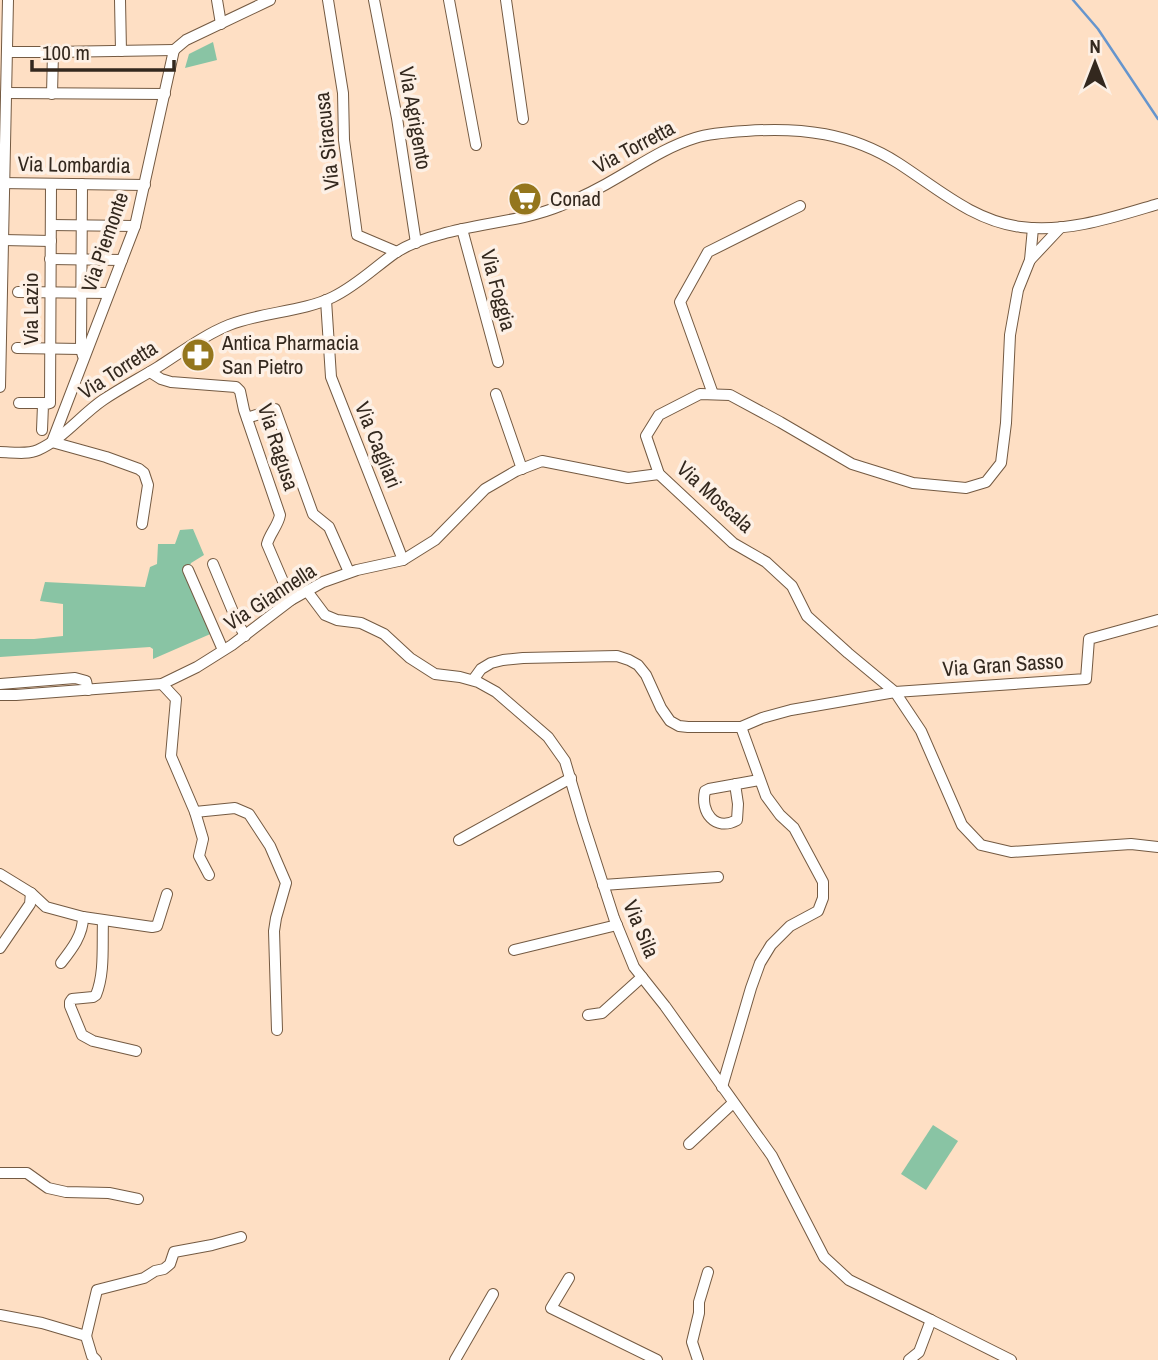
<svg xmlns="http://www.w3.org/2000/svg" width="1158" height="1360" font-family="'Archivo Narrow',sans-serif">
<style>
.green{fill:#89c4a4}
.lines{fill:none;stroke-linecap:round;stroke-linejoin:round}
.stream{stroke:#6695cd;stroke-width:2.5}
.minor-casing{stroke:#745a42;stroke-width:12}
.minor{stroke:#fff;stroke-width:10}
.labels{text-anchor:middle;stroke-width:7;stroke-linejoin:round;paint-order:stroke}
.street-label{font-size:21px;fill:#33281e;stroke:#fdf0e5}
.poi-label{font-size:21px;fill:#33281e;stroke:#fdf0e5;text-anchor:start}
</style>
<rect width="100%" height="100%" fill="#fedfc4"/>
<g class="green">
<polygon points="213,42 217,60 185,68 189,54"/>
<polygon points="193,529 204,555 191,563 188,570 215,632 153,659 153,649 150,647 0,657 0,639 34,639 63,636 63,604 40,601 45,582 145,587 150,567 157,564 158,544 175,544 180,530"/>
<polygon points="933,1125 958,1141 926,1190 901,1174"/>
</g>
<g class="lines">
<polyline class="stream" points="1073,0 1098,29 1158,119"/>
<defs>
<g id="minor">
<polyline points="120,0 121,51"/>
<polyline points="217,0 221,24"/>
<polyline points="328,0 343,93 344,140 357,235 397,252"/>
<polyline points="374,0 397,118 416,243"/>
<polyline points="449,0 476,145"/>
<polyline points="506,0 523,119"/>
<polyline points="174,50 186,40 270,0"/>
<polyline points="7,52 53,52 174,50"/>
<polyline points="6,93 165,94"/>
<polyline points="52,94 53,52"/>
<polyline points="0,183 145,185"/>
<polyline points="82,184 81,349 83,356"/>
<polyline points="51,225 135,226"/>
<polyline points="1033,228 1030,260 1018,290 1010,335 1006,423 1001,463 986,482 966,488 913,483 852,464 780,422 730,395 700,394 659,415 646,436 659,474 733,543 766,562 792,586 807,616 848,653 895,692 921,731 962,825 981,845 1011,852 1131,844 1158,847"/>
<polyline points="462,229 498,362"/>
<polyline points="3,240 51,241"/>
<polyline points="50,259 122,260"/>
<polyline points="1030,260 1061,227"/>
<polyline points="18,292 108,293"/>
<polyline points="326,300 331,377 403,560"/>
<polyline points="17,348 81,349"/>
<path d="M150,372L161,379L171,382L236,387L240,391L244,410L280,515C278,526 270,533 267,544L291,600"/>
<polyline points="0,387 8,0"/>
<polyline points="496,394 522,469"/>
<polyline points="713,394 680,302 708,252 800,206"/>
<polyline points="19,403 46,403"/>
<polyline points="247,418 275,409 313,514 329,527 349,572"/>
<polyline points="42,430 43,405 50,403 51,184"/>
<path d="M0,452C11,452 27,455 38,450C63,439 81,415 103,400C121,388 140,378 158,367C180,353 204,335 229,325C261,312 303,312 333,297C356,286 374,268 395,253C409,244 426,238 442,234C479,223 524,221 560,206C581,198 602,187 622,175C646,161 669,146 695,138C711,133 729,132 746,131C801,127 851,133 898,163C937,188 973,221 1021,227C1068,233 1114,217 1158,204"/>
<polyline points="142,524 148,485 144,473 139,469 106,457 52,442 135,226 174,50"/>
<polyline points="213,564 236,619 245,636"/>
<polyline points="188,570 223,650"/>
<polyline points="307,591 325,615 337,620 361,623 384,634 410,658 435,674 460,677 478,682 496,692 548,737 565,761 583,822 614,918 634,967 665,1006 772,1156 824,1257 849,1280 931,1320"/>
<polyline points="473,680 481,669 491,663 503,660 523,658 617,656 629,660 638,665 646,675 661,708 670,721 679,726 688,727 741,727 762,718 791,710 895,692 1086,679 1089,639 1158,620"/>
<polyline points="0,684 75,678 86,681 88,690"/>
<polyline points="162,684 176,699 171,756 195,812 203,839 199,856 209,875"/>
<polyline points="0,695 16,695 162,684 197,667 232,645 291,600 323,582 357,570 403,560 435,540 485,489 516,471 542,461 628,478 659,474"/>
<path d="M735,784L738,804L737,820C715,832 700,812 705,791L709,789L759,780"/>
<polyline points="195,812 235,808 249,814 270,846 286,883 276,918 274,931 277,1030"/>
<polyline points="459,840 571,778"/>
<polyline points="0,874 31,893 46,907 83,917 152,927 157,926 167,894"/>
<polyline points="603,885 718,877"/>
<path d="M103,921C102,945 105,973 96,995L93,997L72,999L70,1002V1006L82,1035L93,1041L136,1051"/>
<polyline points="0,948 30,904 31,893"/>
<polyline points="514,950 617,925"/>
<path d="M61,963C72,949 83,935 83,917"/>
<polyline points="588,1015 602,1013 642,977"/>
<polyline points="722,1087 751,988 760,963 771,945 790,926 818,911 823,898 823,882 794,828 780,815 766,796 741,727"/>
<polyline points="689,1144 733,1103"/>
<polyline points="0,1173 27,1173 48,1188 66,1192 109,1193 138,1199"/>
<polyline points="569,1278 551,1308 657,1360"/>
<polyline points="0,1315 42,1323 86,1336 92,1356 96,1360"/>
<polyline points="86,1336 97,1290 144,1278 155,1271 164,1269 170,1264 174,1252 212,1245 241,1237"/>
<polyline points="455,1360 493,1294"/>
<polyline points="698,1360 692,1342 699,1313 699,1302 708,1272"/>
<polyline points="909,1360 919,1352 931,1320 1011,1360"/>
</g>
</defs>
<use href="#minor" class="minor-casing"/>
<use href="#minor" class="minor"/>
</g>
<defs>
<symbol id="supermarket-disc" viewBox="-11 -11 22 22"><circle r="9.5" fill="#94761d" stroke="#fdf0e5"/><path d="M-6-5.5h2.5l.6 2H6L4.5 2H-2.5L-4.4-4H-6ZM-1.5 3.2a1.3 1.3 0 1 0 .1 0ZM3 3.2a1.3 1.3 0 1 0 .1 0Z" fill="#fff"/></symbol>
<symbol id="pharmacy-disc" viewBox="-11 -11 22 22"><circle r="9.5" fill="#94761d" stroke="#fdf0e5"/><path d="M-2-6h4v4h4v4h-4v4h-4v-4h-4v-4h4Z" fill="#fff"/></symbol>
</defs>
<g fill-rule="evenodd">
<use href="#supermarket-disc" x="506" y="180" width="38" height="38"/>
<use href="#pharmacy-disc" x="179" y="336" width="38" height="38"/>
</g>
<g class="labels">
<g class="street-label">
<text transform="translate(415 118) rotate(80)" y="7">Via Agrigento</text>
<text transform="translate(327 141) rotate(-96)" y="7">Via Siracusa</text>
<text transform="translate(634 147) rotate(-28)" y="7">Via Torretta</text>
<text transform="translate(74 165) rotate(1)" y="7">Via Lombardia</text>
<text transform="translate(105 242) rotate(-71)" y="7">Via Piemonte</text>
<text transform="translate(498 290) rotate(75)" y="7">Via Foggia</text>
<text transform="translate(31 309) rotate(-90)" y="7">Via Lazio</text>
<text transform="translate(118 370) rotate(-33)" y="7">Via Torretta</text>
<text transform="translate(378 445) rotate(68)" y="7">Via Cagliari</text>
<text transform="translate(278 447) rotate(72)" y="7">Via Ragusa</text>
<text transform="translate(715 497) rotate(42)" y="7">Via Moscala</text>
<text transform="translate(270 597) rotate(-33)" y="7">Via Giannella</text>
<text transform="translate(1003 665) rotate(-4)" y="7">Via Gran Sasso</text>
<text transform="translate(641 929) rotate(67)" y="7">Via Sila</text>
</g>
<g class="poi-label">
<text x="550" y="206">Conad</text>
<text x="222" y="350">Antica Pharmacia<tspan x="222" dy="24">San Pietro</tspan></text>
</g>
</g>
<g transform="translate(1095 63)" stroke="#fdf0e5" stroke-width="5" paint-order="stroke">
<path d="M0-5L12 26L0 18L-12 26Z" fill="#33281e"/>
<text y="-10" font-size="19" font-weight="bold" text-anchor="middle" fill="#33281e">N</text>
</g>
<path d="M32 60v10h142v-10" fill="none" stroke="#33281e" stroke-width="3.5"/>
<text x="42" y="60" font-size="21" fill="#33281e" stroke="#fdf0e5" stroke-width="5" paint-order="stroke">100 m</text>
</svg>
